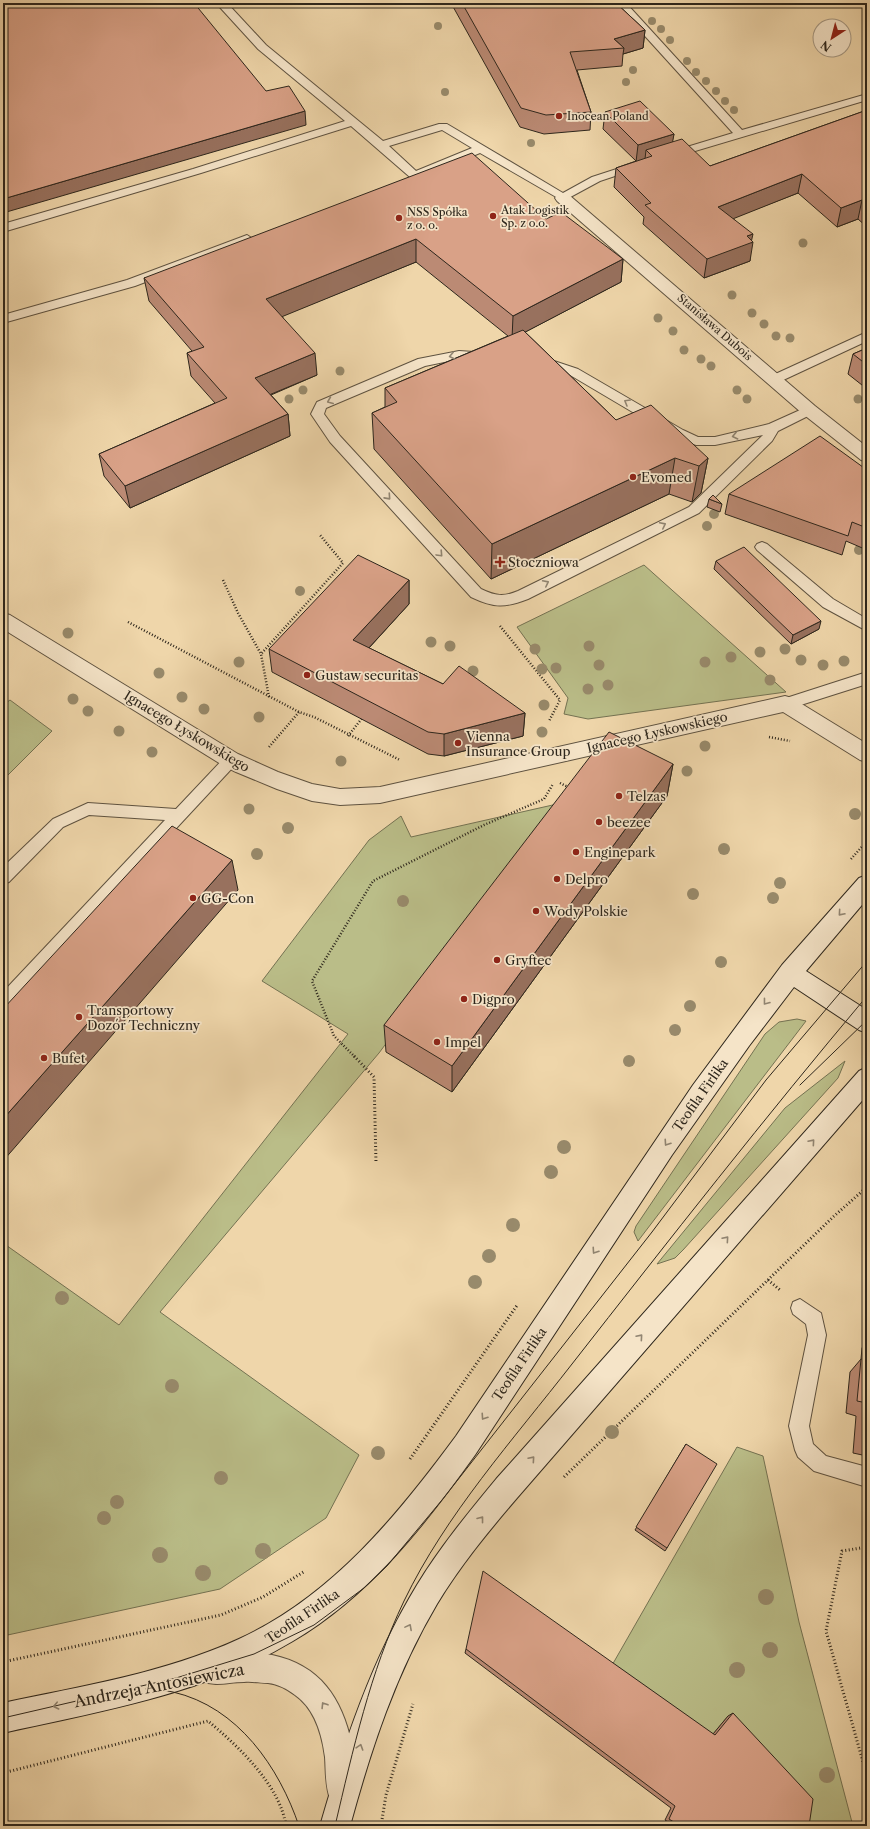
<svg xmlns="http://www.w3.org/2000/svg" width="870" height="1829" font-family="'Libre Caslon Text',serif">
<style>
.green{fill:#babd88;stroke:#747252}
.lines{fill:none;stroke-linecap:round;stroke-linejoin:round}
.lane-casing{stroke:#5e5240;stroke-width:2}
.street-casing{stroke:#5e5240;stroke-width:2}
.secondary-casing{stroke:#2d261c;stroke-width:2}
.path-far1{stroke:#2d261c;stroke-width:2.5;stroke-dasharray:1 2;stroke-linecap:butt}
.path{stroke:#2d261c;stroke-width:3;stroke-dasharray:1 2.5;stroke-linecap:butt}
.lane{fill:#f5e4c8;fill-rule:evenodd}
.street{fill:#f5e4c8;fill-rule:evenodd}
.secondary{fill:#f5e4c8;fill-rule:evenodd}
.tram{stroke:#2d261c;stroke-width:1}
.tree{fill:#988a6b}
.wall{fill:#bb8a74;stroke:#2d261c}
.shaded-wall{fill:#98715e;stroke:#2d261c}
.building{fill:#d9a187;stroke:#2d261c}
.oneway{stroke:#918572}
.poi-dot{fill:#8f2418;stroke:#f5e4c8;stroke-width:1.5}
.labels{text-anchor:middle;stroke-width:3.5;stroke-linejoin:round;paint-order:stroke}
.far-poi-label{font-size:11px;fill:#2d261c;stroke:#f5e4c8;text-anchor:start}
.far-street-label{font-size:11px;fill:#2d261c;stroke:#f5e4c8}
.poi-label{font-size:13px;fill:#2d261c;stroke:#f5e4c8;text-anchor:start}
.street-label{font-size:13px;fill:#2d261c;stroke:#f5e4c8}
.near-street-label{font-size:16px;fill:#2d261c;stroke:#f5e4c8}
</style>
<rect width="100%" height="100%" fill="#efd6aa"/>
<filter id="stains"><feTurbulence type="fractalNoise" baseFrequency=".005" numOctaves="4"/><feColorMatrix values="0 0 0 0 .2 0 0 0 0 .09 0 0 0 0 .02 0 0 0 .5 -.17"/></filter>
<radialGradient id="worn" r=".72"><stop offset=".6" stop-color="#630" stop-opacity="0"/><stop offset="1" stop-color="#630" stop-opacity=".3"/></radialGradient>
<g class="green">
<polygon points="644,565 786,692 588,719 564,714 568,698 517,627"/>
<polygon points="10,700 52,731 3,780 3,705"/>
<polygon points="566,802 379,1053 160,1312 359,1455 326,1518 220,1589 3,1636 3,1243 119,1325 348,1034 262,981 369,840 401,816 411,837"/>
<polygon points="797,1019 806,1021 638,1241 634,1232 636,1226 765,1034 779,1022"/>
<polygon points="845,1061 838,1078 683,1250 675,1258 657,1264 785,1108"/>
<polygon points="737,1447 763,1456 799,1622 853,1826 802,1826 728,1716 710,1738 611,1667"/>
</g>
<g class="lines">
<defs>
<g id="lane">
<path d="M216,3H227L266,45L383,141L439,124H447L563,193L592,177L635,163L641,166L639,168L600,181L563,201L480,153L419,178H411L351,126L201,173L3,232V224L193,169L345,121L258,49ZM442,130L472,148L416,171L389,146Z"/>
<polygon points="615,3 626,3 742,130 867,94 867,100 675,157 667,157 665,155 667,153 733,133"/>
<polygon points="247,235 253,239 251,242 135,286 3,323 3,315 127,280"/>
<polygon points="867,332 867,341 779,382 771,382 769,379 771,376"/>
<path d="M459,351L489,353L491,356L489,359H459L425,366L326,408L324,414L340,436L481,589C495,596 504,597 518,591L689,507L763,435L715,445H696L673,436L570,375L538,364L536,361L538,358L542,357L578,369L683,430L698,437H715L769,424L809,406L814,407L815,410L814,413L778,431L772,441L699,513L528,599C505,608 494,608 471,597L330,442L311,414L317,402L418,359Z"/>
<polygon points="762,542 767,544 833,599 867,619 867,631 823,607 757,550 755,547 757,544"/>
<polygon points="867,672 867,684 785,710 780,708 778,704 780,700"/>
<polygon points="231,754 236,756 239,760 236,764 9,1008 3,1010 3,992 165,820 89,815 63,827 9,882 3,884 3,867 53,819 88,803 176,809 226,756"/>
<polygon points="800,1299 821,1313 826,1335 809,1426 813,1444 826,1456 867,1467 867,1487 814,1471 798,1457 795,1450 789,1426 808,1335 806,1324 793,1314 791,1308 793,1302"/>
</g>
<g id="street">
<polygon points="563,193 569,195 815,406 867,447 867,462 861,460 803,414 557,201 555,198 557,195"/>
<polygon points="3,613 10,615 238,754 278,772 312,784 340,789 380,787 785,696 792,698 867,744 867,762 860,760 783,712 380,803 340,805 312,801 277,789 236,772 224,766 3,629"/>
<path d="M244,1653C253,1654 263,1653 272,1655C320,1665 342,1698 352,1745C355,1762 358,1782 352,1799L341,1803L330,1799C325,1785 326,1771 325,1757C322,1734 315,1709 295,1695C287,1689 278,1684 268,1683C260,1683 251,1681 244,1682C228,1682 216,1687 202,1681L198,1671L202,1661L212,1657Z"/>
</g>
<g id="secondary">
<path d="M867,875V899L806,971L867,1010V1033L859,1030L794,987L749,1046L672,1155L475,1455C424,1526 369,1596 293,1641C205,1694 101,1711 3,1733V1703C82,1686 165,1673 239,1639C332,1596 397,1516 456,1436L693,1085L782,965L859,878Z"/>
<path d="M867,1067V1095L517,1498C488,1532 460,1566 437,1604C396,1673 371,1749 350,1826H320C344,1743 372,1659 417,1585C440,1547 469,1512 497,1478L859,1071Z"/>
</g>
</defs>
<use href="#lane" class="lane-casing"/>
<use href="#street" class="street-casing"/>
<use href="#secondary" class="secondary-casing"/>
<g class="path-far1">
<polyline points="223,580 238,613 261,654"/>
<polyline points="128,622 299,712 314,717 400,760"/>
<polyline points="500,626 560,700 549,721"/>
<polyline points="269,697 261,654 343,563 320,535"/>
<polyline points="348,736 363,717"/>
<polyline points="769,737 790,741"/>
<polyline points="269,747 299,712"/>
<polyline points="560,783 570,788"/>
<polyline points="851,859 867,841"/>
<polyline points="355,1057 334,1036 312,981 373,881 484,825 544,799 553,784"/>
</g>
<g class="path">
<polyline points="354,1056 374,1077 376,1163"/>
<polyline points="768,1280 780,1290"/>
<polyline points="410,1459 518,1304"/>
<polyline points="564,1477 833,1217 867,1187"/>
<polyline points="867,1547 842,1551 826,1631 867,1776"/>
<polyline points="3,1662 221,1615 263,1597 305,1571"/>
<path d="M3,1773L208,1721C238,1746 280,1785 286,1826"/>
<polyline points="381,1826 386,1795 413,1704"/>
</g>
<use href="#lane" class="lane"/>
<use href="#street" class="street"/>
<use href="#secondary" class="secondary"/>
<g class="tram">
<polyline points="800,1085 867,1020"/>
<path d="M146,1689C155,1690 165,1690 173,1692C238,1707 279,1767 299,1826"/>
<polyline points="3,1718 176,1678 254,1654 314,1625 364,1588 387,1566 442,1500 652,1232 766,1080 867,961"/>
<path d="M335,1826C353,1750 370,1672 404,1601C446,1514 513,1440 572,1364C669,1240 766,1116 867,996"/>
</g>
</g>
<g class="tree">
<circle cx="652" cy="21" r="4"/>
<circle cx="438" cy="26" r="4"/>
<circle cx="661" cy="29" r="4"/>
<circle cx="670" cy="40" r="4"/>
<circle cx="687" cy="61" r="4"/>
<circle cx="633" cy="70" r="4"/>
<circle cx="696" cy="72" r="4"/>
<circle cx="706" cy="81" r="4"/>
<circle cx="626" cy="82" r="4"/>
<circle cx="716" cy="91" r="4"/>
<circle cx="445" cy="92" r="4"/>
<circle cx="725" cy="101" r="4"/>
<circle cx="734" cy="110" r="4"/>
<circle cx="531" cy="143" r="4"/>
<circle cx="803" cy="243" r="4.5"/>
<circle cx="732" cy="295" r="4.5"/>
<circle cx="752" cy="313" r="4.5"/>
<circle cx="658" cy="318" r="4.5"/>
<circle cx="764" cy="324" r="4.5"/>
<circle cx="673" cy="331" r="4.5"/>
<circle cx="776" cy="336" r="4.5"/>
<circle cx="790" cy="338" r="4.5"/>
<circle cx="684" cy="350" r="4.5"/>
<circle cx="701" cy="359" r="4.5"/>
<circle cx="711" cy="366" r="4.5"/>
<circle cx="340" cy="371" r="4.5"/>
<circle cx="303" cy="390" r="4.5"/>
<circle cx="737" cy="390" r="4.5"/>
<circle cx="289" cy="399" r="4.5"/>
<circle cx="747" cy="399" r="4.5"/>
<circle cx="858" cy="399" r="4.5"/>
<circle cx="714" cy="514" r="5"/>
<circle cx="707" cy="526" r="5"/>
<circle cx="859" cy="550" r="5"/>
<circle cx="300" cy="591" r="5"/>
<circle cx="68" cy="633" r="5.5"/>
<circle cx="431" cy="642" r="5.5"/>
<circle cx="450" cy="646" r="5.5"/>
<circle cx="589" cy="646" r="5.5"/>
<circle cx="535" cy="649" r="5.5"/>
<circle cx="785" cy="649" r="5.5"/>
<circle cx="760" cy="652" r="5.5"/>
<circle cx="731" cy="657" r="5.5"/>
<circle cx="801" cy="660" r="5.5"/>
<circle cx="844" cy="661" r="5.5"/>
<circle cx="239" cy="662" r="5.5"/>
<circle cx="705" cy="662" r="5.5"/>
<circle cx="599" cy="665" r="5.5"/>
<circle cx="823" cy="665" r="5.5"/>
<circle cx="556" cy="668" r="5.5"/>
<circle cx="542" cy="669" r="5.5"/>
<circle cx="473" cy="671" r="5.5"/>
<circle cx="159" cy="673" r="5.5"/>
<circle cx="770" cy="680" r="5.5"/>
<circle cx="608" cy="685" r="5.5"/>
<circle cx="588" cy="689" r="5.5"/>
<circle cx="182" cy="697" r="5.5"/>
<circle cx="73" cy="699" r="5.5"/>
<circle cx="544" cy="705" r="5.5"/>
<circle cx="204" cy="709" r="5.5"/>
<circle cx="88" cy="711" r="5.5"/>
<circle cx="259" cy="717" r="5.5"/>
<circle cx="119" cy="731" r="5.5"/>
<circle cx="542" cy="732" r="5.5"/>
<circle cx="705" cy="746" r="5.5"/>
<circle cx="152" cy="752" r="5.5"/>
<circle cx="341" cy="761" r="5.5"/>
<circle cx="687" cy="771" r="5.5"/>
<circle cx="249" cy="809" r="5.5"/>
<circle cx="855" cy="814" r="6"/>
<circle cx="288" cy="828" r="6"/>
<circle cx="724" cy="849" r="6"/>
<circle cx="257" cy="854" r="6"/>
<circle cx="780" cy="883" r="6"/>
<circle cx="693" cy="894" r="6"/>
<circle cx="773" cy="898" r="6"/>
<circle cx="403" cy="901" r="6"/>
<circle cx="721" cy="962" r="6"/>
<circle cx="690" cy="1006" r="6"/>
<circle cx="675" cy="1030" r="6"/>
<circle cx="629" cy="1061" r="6"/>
<circle cx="564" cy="1147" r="7"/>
<circle cx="551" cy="1172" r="7"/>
<circle cx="513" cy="1225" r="7"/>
<circle cx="489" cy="1256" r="7"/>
<circle cx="475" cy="1282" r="7"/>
<circle cx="62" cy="1298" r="7"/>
<circle cx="172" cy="1386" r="7"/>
<circle cx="612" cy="1432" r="7"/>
<circle cx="378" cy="1453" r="7"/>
<circle cx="221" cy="1478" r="7"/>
<circle cx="117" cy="1502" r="7"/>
<circle cx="104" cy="1518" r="7"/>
<circle cx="263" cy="1551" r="8"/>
<circle cx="160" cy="1555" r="8"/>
<circle cx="203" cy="1573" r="8"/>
<circle cx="766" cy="1597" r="8"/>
<circle cx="770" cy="1650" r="8"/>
<circle cx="737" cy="1670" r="8"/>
<circle cx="827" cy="1775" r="8"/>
</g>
<g class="wall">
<polygon points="451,3 616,3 645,30 643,48 623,54 622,66 577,70 591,112 590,130 544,134 520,127"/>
<polygon points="867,110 867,227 858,219 837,227 798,193 733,218 751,240 750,261 704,278 643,224 644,217 614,187 616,168 636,161 603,129 605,112 674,134 672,142 710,166"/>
<polygon points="546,219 623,259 621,282 525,332 616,420 708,458 701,493 692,502 669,494 491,579 374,449 372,413 385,407 385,388 508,336 416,262 282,316 317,375 271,395 288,414 290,436 130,508 104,476 99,454 215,403 191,376 187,353 192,351 149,301 144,278"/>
<polygon points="867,348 867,389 848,374 853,354"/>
<polygon points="867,470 867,550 846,541 842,555 725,514 729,494"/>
<polygon points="709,499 722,504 720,512 707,507"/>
<polygon points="716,561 819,629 791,644 714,569"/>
<polygon points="409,580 409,604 369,648 443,684 525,713 523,736 444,756 428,754 272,672 269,649"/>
<polygon points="673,764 667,796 452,1092 386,1052 384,1025"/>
<polygon points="867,1339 867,1456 853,1453 856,1416 846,1413 850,1372 861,1359 862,1348"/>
<polygon points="686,1444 667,1548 665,1551 635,1530"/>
<polygon points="466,1649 713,1734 728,1716 733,1713 809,1826 674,1826 665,1820 671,1808 465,1653"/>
</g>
<g class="shaded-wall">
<polygon points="645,30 643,48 623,54 624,48 614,39"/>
<polygon points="305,111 306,125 3,213 3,199"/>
<polygon points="674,134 671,151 652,156 646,150 645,159 636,162 638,145"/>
<polygon points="802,174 798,193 715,226 718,207"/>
<polygon points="862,200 858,219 837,227 841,208"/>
<polygon points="753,234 751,243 753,242 750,261 704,278 707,259 747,236"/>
<polygon points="416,239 416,262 269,322 266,299"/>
<polygon points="623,259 621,282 512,339 513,316"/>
<polygon points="315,353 317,375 257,400 255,378"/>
<polygon points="288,414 290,436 130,508 125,486"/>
<polygon points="675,458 669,494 491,579 492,544"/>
<polygon points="708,458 701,493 692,502 699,466"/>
<polygon points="409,580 409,604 355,663 353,640"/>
<polygon points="821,621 819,629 791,644 793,635"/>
<polygon points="525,713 523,736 444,756 444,734"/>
<polygon points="673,764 667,796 452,1092 452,1066"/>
<polygon points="232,860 238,890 3,1161 3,1119"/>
</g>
<g class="building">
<polygon points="14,3 112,3 115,7 129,3 194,3 266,91 289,86 305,111 3,199 3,89 5,89 3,86 3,6"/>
<polygon points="462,3 616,3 645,30 614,39 624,48 570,52 591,112 546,115 521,108"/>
<polygon points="640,101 674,134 638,145 605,112"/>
<polygon points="867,110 867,204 862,200 841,208 802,174 718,207 753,234 747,236 753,242 707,259 645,205 651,203 616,168 652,156 646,150 682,139 710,166"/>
<polygon points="472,153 546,219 561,212 623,259 513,316 416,239 266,299 315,353 255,378 288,414 125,486 99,454 227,398 187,353 204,347 144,278"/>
<polygon points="523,330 616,420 651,405 708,458 699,466 675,458 492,544 372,413 397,402 385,388"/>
<polygon points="867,348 867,365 853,354"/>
<polygon points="820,436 867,470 867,528 852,522 848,536 729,494"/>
<polygon points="713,495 722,504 709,499"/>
<polygon points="744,547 821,621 793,635 716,561"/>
<polygon points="358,555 409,580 353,640 443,684 459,666 525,713 444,734 428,732 269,649"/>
<polygon points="609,732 673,764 452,1066 384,1025"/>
<polygon points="172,826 232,860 3,1119 3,1009"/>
<polygon points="861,1359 867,1360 867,1403 857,1401"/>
<polygon points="867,1409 867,1442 864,1441"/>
<polygon points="686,1444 717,1464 667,1548 636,1527"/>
<polygon points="483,1571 715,1735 733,1713 813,1799 809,1826 680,1826 669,1819 675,1806 466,1649"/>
</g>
<defs><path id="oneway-chevron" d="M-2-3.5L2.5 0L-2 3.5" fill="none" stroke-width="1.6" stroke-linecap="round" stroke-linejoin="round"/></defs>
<g class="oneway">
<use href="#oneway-chevron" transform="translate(452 356) rotate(168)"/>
<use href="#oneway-chevron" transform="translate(330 401) rotate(157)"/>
<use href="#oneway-chevron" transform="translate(627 402) rotate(-150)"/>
<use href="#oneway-chevron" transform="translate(735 436) rotate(167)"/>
<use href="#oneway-chevron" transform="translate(388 497) rotate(48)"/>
<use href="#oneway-chevron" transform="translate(663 525) rotate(-27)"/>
<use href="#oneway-chevron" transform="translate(440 554) rotate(47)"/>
<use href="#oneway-chevron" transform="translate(546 583) rotate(-27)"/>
<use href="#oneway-chevron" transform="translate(841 913) rotate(131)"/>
<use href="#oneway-chevron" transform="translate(766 1002) rotate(128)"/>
<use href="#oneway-chevron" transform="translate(812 1142) rotate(-49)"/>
<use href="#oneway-chevron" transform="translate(667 1143) rotate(124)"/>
<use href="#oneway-chevron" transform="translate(726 1239) rotate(-49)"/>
<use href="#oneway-chevron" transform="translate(595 1251) rotate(124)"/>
<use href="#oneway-chevron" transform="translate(640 1337) rotate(-49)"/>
<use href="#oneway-chevron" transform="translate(484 1417) rotate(124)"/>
<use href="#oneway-chevron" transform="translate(532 1459) rotate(-49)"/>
<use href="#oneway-chevron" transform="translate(481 1519) rotate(-52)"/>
<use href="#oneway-chevron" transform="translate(409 1627) rotate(-62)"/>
<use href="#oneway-chevron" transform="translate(324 1705) rotate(-122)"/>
<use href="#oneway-chevron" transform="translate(56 1706) rotate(167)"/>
<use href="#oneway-chevron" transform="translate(360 1747) rotate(-72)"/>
</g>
<g class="poi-dot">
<circle cx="559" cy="116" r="4"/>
<circle cx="493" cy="216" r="4"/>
<circle cx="399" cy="218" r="4"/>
<circle cx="633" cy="477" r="4"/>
<path d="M498 556h4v4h4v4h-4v4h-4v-4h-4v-4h4z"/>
<circle cx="307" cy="675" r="4"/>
<circle cx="458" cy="743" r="4"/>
<circle cx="619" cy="796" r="4"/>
<circle cx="599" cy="822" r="4"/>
<circle cx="576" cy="852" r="4"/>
<circle cx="557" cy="879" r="4"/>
<circle cx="193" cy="898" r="4"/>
<circle cx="536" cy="911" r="4"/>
<circle cx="497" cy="960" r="4"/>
<circle cx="464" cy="999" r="4"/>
<circle cx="79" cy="1017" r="4"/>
<circle cx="437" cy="1042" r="4"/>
<circle cx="44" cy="1058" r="4"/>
</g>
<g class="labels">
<g class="far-poi-label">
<text x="567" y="120">Inocean Poland</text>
<text x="501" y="214">Atak Logistik<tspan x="501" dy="13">Sp. z o.o.</tspan></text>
<text x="407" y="216">NSS Spółka<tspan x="407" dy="13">z o. o.</tspan></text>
</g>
<g class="far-street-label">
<text transform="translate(715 327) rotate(41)" y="4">Stanisława Dubois</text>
</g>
<g class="poi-label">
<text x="641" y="482">Evomed</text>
<text x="508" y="567">Stoczniowa</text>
<text x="315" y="680">Gustaw securitas</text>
<text x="466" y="741">Vienna<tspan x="466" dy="15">Insurance Group</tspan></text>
<text x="627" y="801">Telzas</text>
<text x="607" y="827">beezee</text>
<text x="584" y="857">Enginepark</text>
<text x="565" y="884">Delpro</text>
<text x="201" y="903">GG-Con</text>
<text x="544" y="916">Wody Polskie</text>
<text x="505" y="965">Gryftec</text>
<text x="472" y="1004">Digpro</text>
<text x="87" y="1015">Transportowy<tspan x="87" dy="15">Dozór Techniczny</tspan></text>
<text x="445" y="1047">Impel</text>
<text x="52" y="1063">Bufet</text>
</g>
<g class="street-label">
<text transform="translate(187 731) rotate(31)" y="5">Ignacego Łyskowskiego</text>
<text transform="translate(657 732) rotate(-13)" y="5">Ignacego Łyskowskiego</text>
<text transform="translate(700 1095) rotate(-55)" y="5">Teofila Firlika</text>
<text transform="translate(519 1364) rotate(-56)" y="5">Teofila Firlika</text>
<text transform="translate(302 1616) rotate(-34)" y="5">Teofila Firlika</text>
</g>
<g class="near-street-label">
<text transform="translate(159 1685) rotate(-11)" y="6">Andrzeja Antosiewicza</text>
</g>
</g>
<rect width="870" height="1829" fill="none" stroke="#efd6aa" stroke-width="16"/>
<rect x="4" y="4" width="862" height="1821" fill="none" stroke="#2d261c" stroke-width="2"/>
<rect x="8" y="8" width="854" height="1813" fill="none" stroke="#2d261c"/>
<g transform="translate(832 38) rotate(216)"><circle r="19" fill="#f5e4c8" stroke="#a59883"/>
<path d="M0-3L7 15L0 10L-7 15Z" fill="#8f2418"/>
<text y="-6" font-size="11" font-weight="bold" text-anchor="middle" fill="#2d261c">N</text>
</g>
<rect width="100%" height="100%" filter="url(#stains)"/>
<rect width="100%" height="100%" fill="url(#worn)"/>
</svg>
